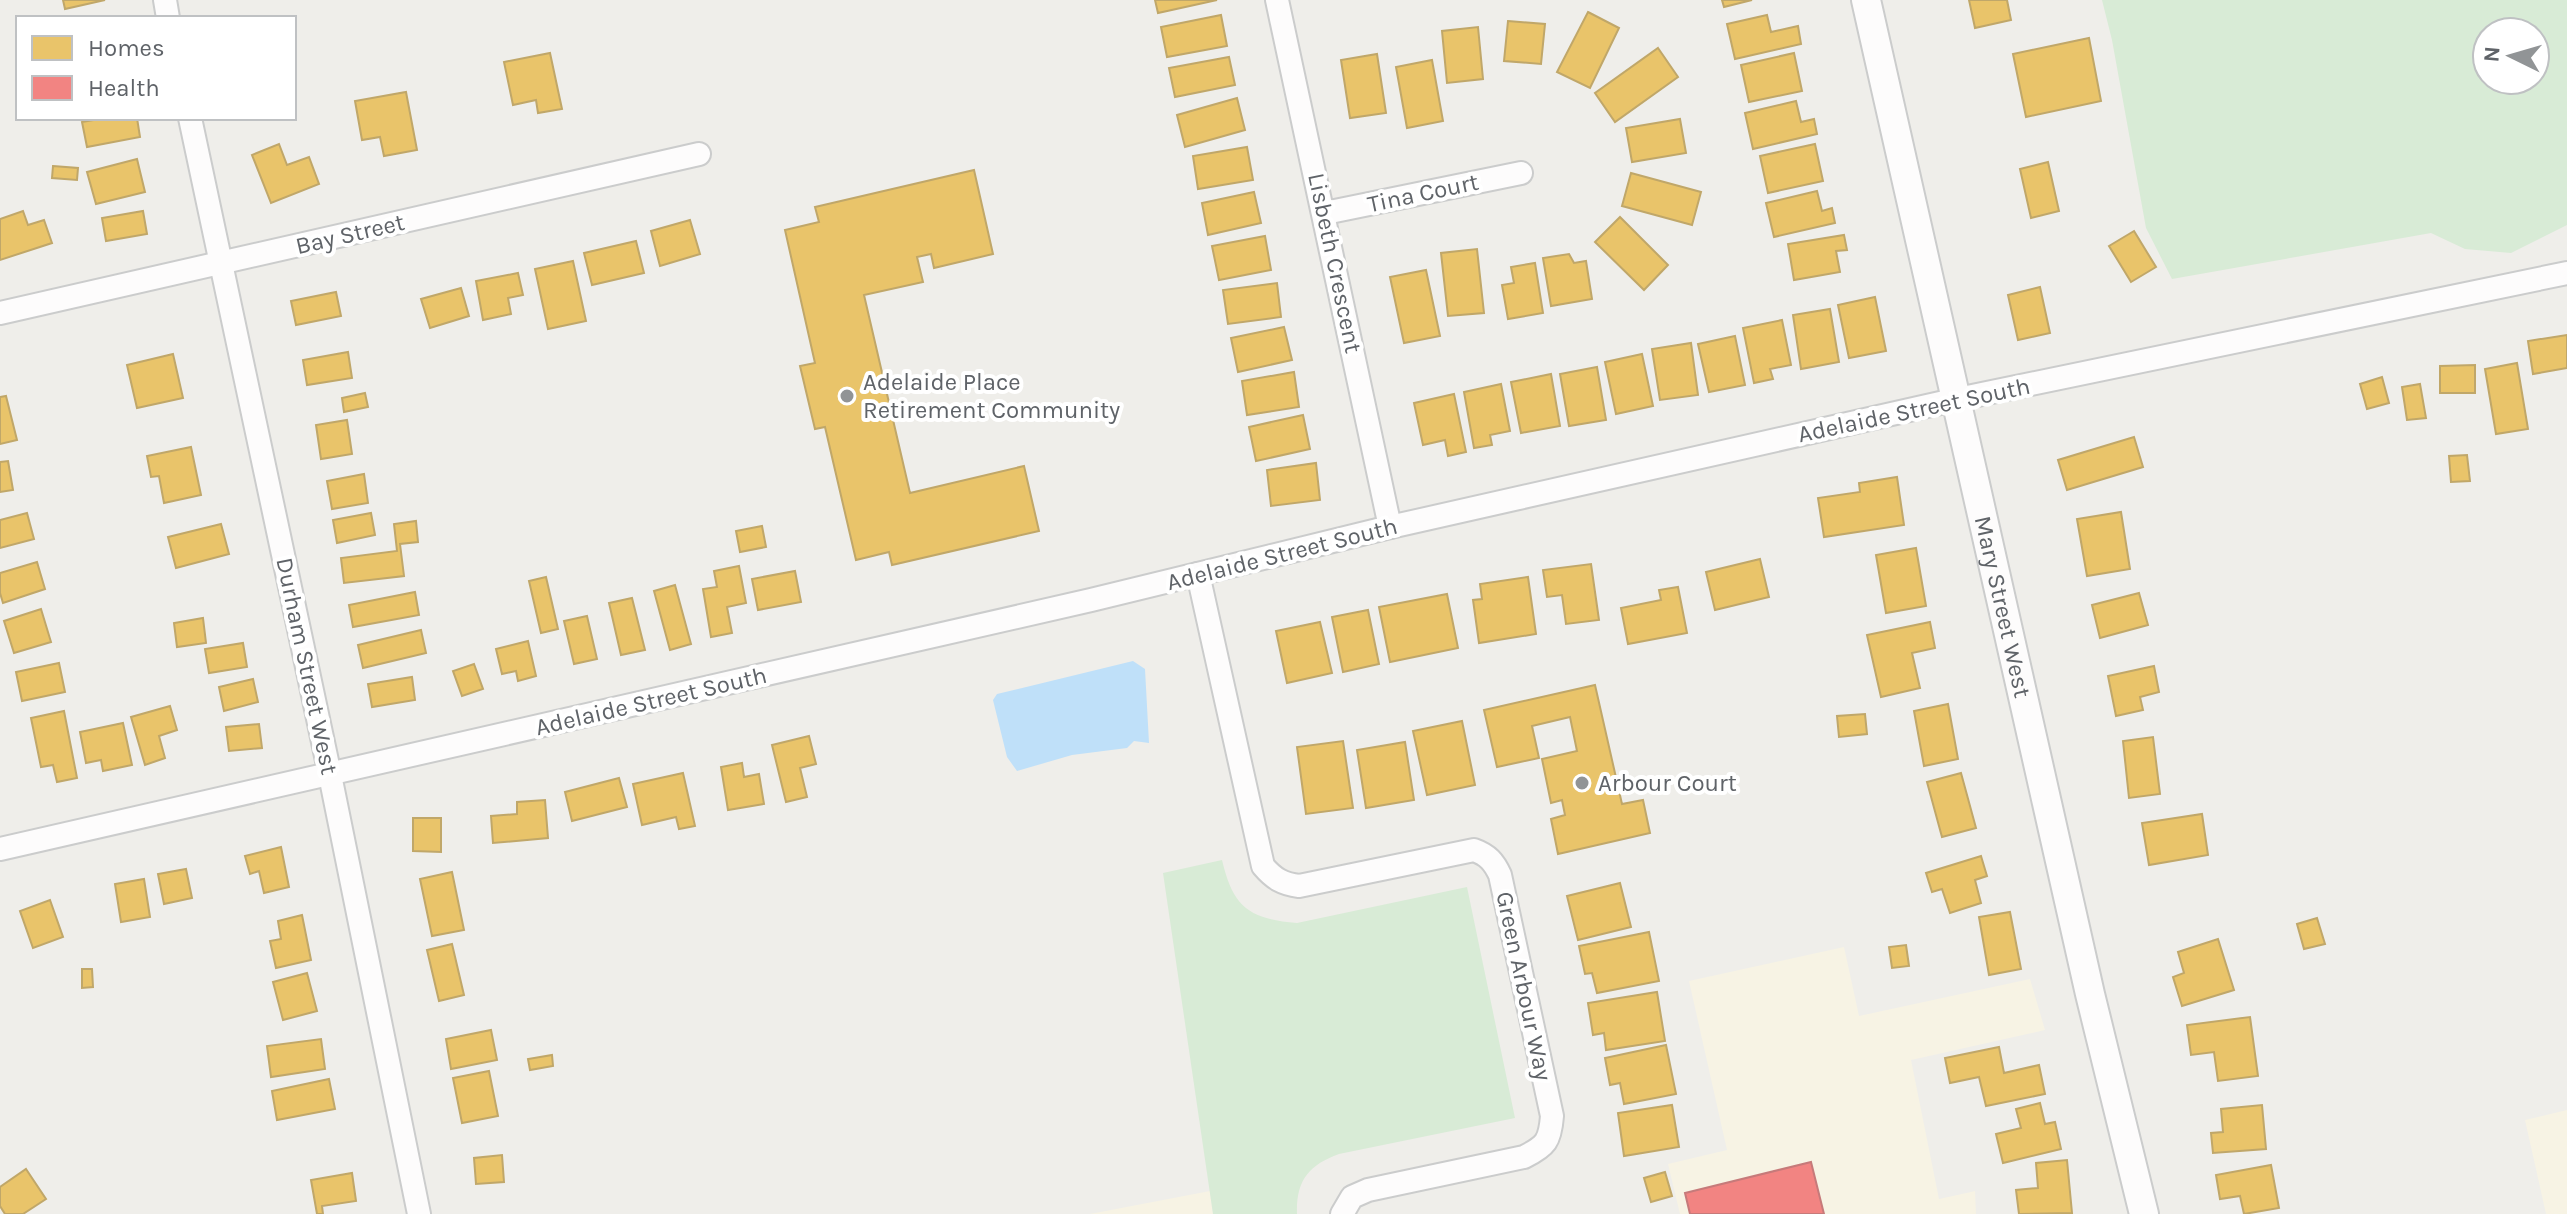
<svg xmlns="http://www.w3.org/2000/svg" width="2567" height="1214" font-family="Karla,sans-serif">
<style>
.commercial{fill:#f7f3e4}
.green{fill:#d8ebd6;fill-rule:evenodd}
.water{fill:#bfe0f9}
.homes{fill:#e9c46a;stroke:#c0a769;stroke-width:2}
.health{fill:#f28482;stroke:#c67a7a;stroke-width:2}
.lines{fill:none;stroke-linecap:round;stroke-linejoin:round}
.minor-casing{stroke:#cbcccc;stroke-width:26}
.tertiary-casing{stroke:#cbcccc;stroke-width:32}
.minor{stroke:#fdfcfc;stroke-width:22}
.tertiary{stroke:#fdfcfc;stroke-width:28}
.poi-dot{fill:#919496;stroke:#fff;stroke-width:3}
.labels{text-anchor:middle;stroke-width:8;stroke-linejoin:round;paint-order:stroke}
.street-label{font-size:24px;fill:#5f6368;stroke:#fff}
.poi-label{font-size:24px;fill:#5f6368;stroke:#fff;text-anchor:start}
</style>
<rect width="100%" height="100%" fill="#efeeea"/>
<g class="commercial">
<polygon points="1844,947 1859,1016 2030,979 2045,1030 1911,1060 1939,1199 1975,1191 1976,1214 1680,1214 1668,1164 1727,1150 1689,981"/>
<polygon points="2567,1110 2567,1214 2546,1214 2525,1120"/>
<polygon points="1210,1191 1213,1214 1090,1214"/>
</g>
<g class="green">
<path d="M2102,0H2567V225L2511,253L2465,249L2431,233L2172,279L2146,228L2112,40ZM2487,32H2535V80H2487Z"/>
<path d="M1222,860C1233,907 1249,919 1297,923L1467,887L1515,1118L1339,1154C1309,1165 1296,1180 1297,1214H1213L1163,873Z"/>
</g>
<polygon class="water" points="1133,661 1145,669 1149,743 1134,741 1127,748 1072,755 1017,771 1007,757 993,700 997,694"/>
<g class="homes">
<polygon points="63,0 105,0 65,9"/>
<polygon points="1155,0 1217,0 1158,13"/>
<polygon points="1722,0 1752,0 1724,7"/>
<polygon points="1969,0 2007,0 2011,20 1975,28"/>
<polygon points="1588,12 1619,28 1590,88 1557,72"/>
<polygon points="1221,15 1227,46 1167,57 1161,27"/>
<polygon points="1767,15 1771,32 1798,26 1801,44 1735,59 1727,24"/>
<polygon points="1508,21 1545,24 1541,64 1504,61"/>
<polygon points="1478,27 1483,79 1447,83 1442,31"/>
<polygon points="2089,38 2101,101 2026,117 2013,54"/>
<polygon points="1658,48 1678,77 1615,122 1595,93"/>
<polygon points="550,53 562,109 538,113 536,100 513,105 504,62"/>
<polygon points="1794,53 1802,91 1749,102 1741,65"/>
<polygon points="1377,54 1386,113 1350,118 1341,60"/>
<polygon points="1229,57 1235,85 1175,97 1169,68"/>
<polygon points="1432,60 1443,121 1407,128 1396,67"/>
<polygon points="406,92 417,150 384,156 380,137 362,140 355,101"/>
<polygon points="1237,98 1245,130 1185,147 1177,115"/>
<polygon points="1796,101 1801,122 1814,119 1817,134 1753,149 1745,113"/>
<polygon points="105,118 137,118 140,137 87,147 82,122"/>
<polygon points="1680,119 1686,153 1632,162 1626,128"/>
<polygon points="279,144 287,165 309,157 319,184 271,203 252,155"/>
<polygon points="1815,144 1823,181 1768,193 1760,156"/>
<polygon points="1247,147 1253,180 1198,189 1193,156"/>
<polygon points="137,159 145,192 96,204 87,172"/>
<polygon points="2048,162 2059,211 2031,218 2020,169"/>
<polygon points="53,166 78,168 77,180 52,178"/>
<polygon points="974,170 993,254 934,268 931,254 917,257 923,282 864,295 910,493 1024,466 1039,531 892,565 889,552 856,560 825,427 815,429 800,366 815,363 785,230 819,222 815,207"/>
<polygon points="1631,173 1701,192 1692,225 1622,206"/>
<polygon points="1817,191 1822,211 1832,208 1835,223 1774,237 1766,203"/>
<polygon points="1254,192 1261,223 1208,235 1202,203"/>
<polygon points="23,211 28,225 44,220 52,243 0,260 0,219"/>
<polygon points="143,211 147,234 106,241 102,218"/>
<polygon points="1620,217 1668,265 1644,290 1595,242"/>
<polygon points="690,220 700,254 660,266 651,231"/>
<polygon points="2134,231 2156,267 2131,282 2109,246"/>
<polygon points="1844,235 1847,250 1836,251 1840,272 1794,280 1788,244"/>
<polygon points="1265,236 1271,270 1219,280 1212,246"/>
<polygon points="636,241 644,273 592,285 584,253"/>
<polygon points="1477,249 1484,313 1448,316 1441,253"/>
<polygon points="1569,254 1574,263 1586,261 1592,299 1551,306 1543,258"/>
<polygon points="573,261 586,321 548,329 535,269"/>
<polygon points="1535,263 1543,313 1508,319 1502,285 1514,283 1511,267"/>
<polygon points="1426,270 1440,336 1404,343 1390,277"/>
<polygon points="518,273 523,295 508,298 511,314 483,320 476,281"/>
<polygon points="1277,283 1281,317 1228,324 1223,290"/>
<polygon points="2040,287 2050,333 2018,340 2008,295"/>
<polygon points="461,288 469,316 430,328 421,299"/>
<polygon points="336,292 341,316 296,325 291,301"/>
<polygon points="1875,297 1886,351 1849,358 1838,305"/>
<polygon points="1830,309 1839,362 1801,369 1793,315"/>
<polygon points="1782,320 1791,365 1770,369 1773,379 1754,383 1743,328"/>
<polygon points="1284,327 1292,360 1238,372 1231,338"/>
<polygon points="2567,335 2567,368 2533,374 2528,341"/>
<polygon points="1735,336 1745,385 1709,392 1698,344"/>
<polygon points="1691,343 1698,395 1660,400 1652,349"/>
<polygon points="348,352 352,378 307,385 303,360"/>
<polygon points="173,354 183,398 137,408 127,365"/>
<polygon points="1642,354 1653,406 1616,414 1605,362"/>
<polygon points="2517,363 2528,429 2496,434 2485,369"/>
<polygon points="2475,365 2475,393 2440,393 2440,366"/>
<polygon points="1597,367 1606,420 1569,426 1560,374"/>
<polygon points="1294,372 1299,407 1247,415 1242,381"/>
<polygon points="1551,374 1560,426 1521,433 1511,382"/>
<polygon points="2382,377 2389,403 2367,409 2360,384"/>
<polygon points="1501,384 1510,431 1490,435 1492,445 1474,448 1464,392"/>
<polygon points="2420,384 2426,418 2407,420 2402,387"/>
<polygon points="365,393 368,407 344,412 342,398"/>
<polygon points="1454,394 1466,452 1448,456 1445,440 1423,445 1414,403"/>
<polygon points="6,396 17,440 0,444 0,397"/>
<polygon points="1303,415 1310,449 1256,461 1249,427"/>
<polygon points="347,420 352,454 321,459 316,425"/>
<polygon points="2134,437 2143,467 2067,490 2058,460"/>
<polygon points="191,447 201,495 164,503 159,476 151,477 147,456"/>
<polygon points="2467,455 2470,481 2451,482 2449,456"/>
<polygon points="8,461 13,490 0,492 0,462"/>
<polygon points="1316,463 1320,500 1271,506 1267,470"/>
<polygon points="364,474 368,503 332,509 327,481"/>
<polygon points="1897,477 1904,525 1824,537 1818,498 1860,492 1859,483"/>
<polygon points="2121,512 2130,569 2087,576 2077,519"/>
<polygon points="27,513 34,539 0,548 0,520"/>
<polygon points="371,513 375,535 337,543 333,520"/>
<polygon points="416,521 418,542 400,544 404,576 344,583 341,558 397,551 394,524"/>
<polygon points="221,524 229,554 176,568 168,537"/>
<polygon points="762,526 766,547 740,552 736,531"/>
<polygon points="1916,548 1926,606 1886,613 1876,555"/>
<polygon points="1760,559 1769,597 1715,610 1706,572"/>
<polygon points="37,562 45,589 3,603 0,593 0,573"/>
<polygon points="1591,564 1599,620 1566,624 1562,595 1547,597 1543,570"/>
<polygon points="739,566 746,603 727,607 732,633 711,637 703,589 717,587 714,571"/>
<polygon points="795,571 801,602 758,610 752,579"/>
<polygon points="546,577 558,629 541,633 529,581"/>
<polygon points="1528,577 1536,634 1479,643 1473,600 1482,599 1480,584"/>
<polygon points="675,585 691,644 670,650 654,591"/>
<polygon points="1678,587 1687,633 1628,644 1621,608 1661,600 1659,590"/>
<polygon points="415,592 419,615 353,627 349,605"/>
<polygon points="2139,593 2148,625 2100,638 2092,605"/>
<polygon points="1447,594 1458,648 1390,662 1379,607"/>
<polygon points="632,598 645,650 621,655 609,603"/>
<polygon points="41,609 51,642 14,653 4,621"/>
<polygon points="1368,610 1379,664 1343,672 1332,617"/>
<polygon points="587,616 597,659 574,664 564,621"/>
<polygon points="203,618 206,643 177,647 174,623"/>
<polygon points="1320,622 1332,673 1287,683 1276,631"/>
<polygon points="1930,622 1935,648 1912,653 1920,688 1881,697 1867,635"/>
<polygon points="421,630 426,653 363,668 358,645"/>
<polygon points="528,641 536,676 518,681 516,671 502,674 496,649"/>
<polygon points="243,643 247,667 209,673 205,649"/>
<polygon points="59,663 65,692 22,701 16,672"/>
<polygon points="474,664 483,689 462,696 453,671"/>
<polygon points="2154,666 2159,692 2140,697 2143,710 2116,716 2108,676"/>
<polygon points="412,677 415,700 372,707 368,684"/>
<polygon points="253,679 258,702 224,711 219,687"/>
<polygon points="1595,685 1622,804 1643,800 1650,833 1558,854 1551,819 1565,815 1562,800 1551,803 1542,759 1577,751 1570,717 1532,726 1539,758 1497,767 1484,710"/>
<polygon points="1948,704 1958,759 1924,766 1914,711"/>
<polygon points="170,706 177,730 159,736 165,758 145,765 131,717"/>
<polygon points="64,711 77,778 57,782 53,765 41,767 31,718"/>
<polygon points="1865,714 1867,734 1839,737 1837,716"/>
<polygon points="1462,721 1475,785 1427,795 1413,731"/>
<polygon points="123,723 132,765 103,771 101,760 86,763 80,732"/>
<polygon points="259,724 262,748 229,751 226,727"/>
<polygon points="809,736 816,764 800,768 807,797 786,802 772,745"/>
<polygon points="2153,737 2160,794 2129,798 2123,741"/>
<polygon points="1343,741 1353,808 1306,814 1297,747"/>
<polygon points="1405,742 1414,800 1366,808 1357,750"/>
<polygon points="742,763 744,777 759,774 764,804 728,810 721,767"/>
<polygon points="683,773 695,826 679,829 676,817 642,825 633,784"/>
<polygon points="1961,773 1976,828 1942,837 1927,782"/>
<polygon points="619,778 627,807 572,821 565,792"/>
<polygon points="545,800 548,838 493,843 491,816 517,814 517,802"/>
<polygon points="2202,814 2208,855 2149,865 2142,823"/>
<polygon points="413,818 441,818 441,852 413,851"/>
<polygon points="281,847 289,887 264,893 259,871 250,874 245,856"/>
<polygon points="1981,856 1987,876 1975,880 1981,903 1950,913 1942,889 1932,892 1926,873"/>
<polygon points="186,869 192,898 164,904 158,874"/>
<polygon points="452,872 464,930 432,936 420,879"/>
<polygon points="144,879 150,917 121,922 115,884"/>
<polygon points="1620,883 1631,927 1578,940 1567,896"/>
<polygon points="50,900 63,937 33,948 20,911"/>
<polygon points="2010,912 2021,969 1989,975 1979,917"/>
<polygon points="302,915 311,960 276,968 270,941 281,939 278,921"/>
<polygon points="2317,918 2325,944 2304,949 2297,924"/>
<polygon points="1649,932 1659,981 1597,993 1592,973 1585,974 1579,946"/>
<polygon points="2218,939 2234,990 2182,1006 2173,977 2184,973 2178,952"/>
<polygon points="452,944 464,995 439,1001 427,950"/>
<polygon points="1906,945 1909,966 1892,968 1889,947"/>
<polygon points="82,969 92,969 93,987 82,988"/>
<polygon points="307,973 317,1011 283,1020 273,982"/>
<polygon points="1657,992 1665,1041 1606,1050 1604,1033 1593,1035 1588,1003"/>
<polygon points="2250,1017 2258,1076 2218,1081 2214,1052 2191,1055 2187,1025"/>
<polygon points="491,1030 497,1060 451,1069 446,1039"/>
<polygon points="321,1039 325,1069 271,1077 267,1046"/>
<polygon points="1666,1045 1676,1094 1624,1104 1620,1083 1610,1085 1605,1058"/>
<polygon points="1999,1047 2004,1073 2039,1065 2045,1094 1986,1106 1979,1077 1950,1083 1945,1058"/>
<polygon points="552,1055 553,1066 530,1070 528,1059"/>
<polygon points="489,1071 498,1116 462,1123 453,1078"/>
<polygon points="329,1079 335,1109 277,1120 272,1091"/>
<polygon points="2040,1103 2045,1124 2055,1122 2061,1149 2003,1163 1996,1134 2021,1128 2016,1109"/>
<polygon points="1672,1105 1679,1147 1624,1156 1618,1113"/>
<polygon points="2262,1105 2266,1149 2213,1153 2211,1133 2223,1132 2221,1109"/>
<polygon points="502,1155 504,1182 476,1184 474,1158"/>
<polygon points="2067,1160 2072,1213 2019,1214 2016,1190 2038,1188 2036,1163"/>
<polygon points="2271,1165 2279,1208 2244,1214 2240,1196 2220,1199 2216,1175"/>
<polygon points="26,1169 46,1199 23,1214 5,1214 0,1206 0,1187"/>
<polygon points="1665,1172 1672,1196 1651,1202 1644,1178"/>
<polygon points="352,1173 356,1201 322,1206 323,1214 317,1214 311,1180"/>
</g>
<polygon class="health" points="1811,1162 1824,1214 1690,1214 1685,1193"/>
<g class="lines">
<defs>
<g id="minor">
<polyline points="165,0 168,18"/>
<polyline points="1277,0 1390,527"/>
<polyline points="190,118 330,775 419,1214"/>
<polyline points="1325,213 1521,173"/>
<polyline points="0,313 699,154"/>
<path d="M1198,574L1263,866C1274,879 1283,884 1299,886L1474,850C1488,855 1494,862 1500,875L1552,1116C1550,1141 1546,1146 1524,1157L1368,1190L1352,1197L1342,1214"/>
<polyline points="0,849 1091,600 1390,527 1958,399 2567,273"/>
</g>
<g id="tertiary">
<path id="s1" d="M1866,0L2090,994L2144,1214"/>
</g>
</defs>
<use href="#minor" class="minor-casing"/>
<use href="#tertiary" class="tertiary-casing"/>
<use href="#minor" class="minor"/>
<use href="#tertiary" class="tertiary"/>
</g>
<g class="poi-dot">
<circle cx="847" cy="396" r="8"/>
<circle cx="1582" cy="783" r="8"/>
</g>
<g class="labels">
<g class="street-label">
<text transform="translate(1423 193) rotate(-12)" y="8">Tina Court</text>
<text transform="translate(350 234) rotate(-13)" y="8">Bay Street</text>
<text transform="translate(1335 263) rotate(78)" y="8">Lisbeth Crescent</text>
<text transform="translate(1914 410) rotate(-12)" y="8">Adelaide Street South</text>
<text transform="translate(1282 554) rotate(-14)" y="8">Adelaide Street South</text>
<text dy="8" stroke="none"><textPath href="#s1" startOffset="622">Mary Street West</textPath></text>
<text transform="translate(307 666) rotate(78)" y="8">Durham Street West</text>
<text transform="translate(651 701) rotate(-13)" y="8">Adelaide Street South</text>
<text transform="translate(1524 986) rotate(78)" y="8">Green Arbour Way</text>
</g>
<g class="poi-label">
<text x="863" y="390">Adelaide Place<tspan x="863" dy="28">Retirement Community</tspan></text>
<text x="1598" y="791">Arbour Court</text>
</g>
</g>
<rect x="16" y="16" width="280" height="104" fill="#ffffff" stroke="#bfc1c3" stroke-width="2"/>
<rect x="32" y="36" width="40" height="24" fill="#e9c46a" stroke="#bfc1c3" stroke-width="2"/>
<text x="88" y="56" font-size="24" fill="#5f6368">Homes</text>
<rect x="32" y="76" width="40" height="24" fill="#f28482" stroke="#bfc1c3" stroke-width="2"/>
<text x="88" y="96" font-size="24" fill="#5f6368">Health</text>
<g transform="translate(2511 56) rotate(275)"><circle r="38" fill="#ffffff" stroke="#bfc1c3" stroke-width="2"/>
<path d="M0-6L14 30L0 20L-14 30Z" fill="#919496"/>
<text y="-12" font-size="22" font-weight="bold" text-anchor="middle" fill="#5f6368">N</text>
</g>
</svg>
